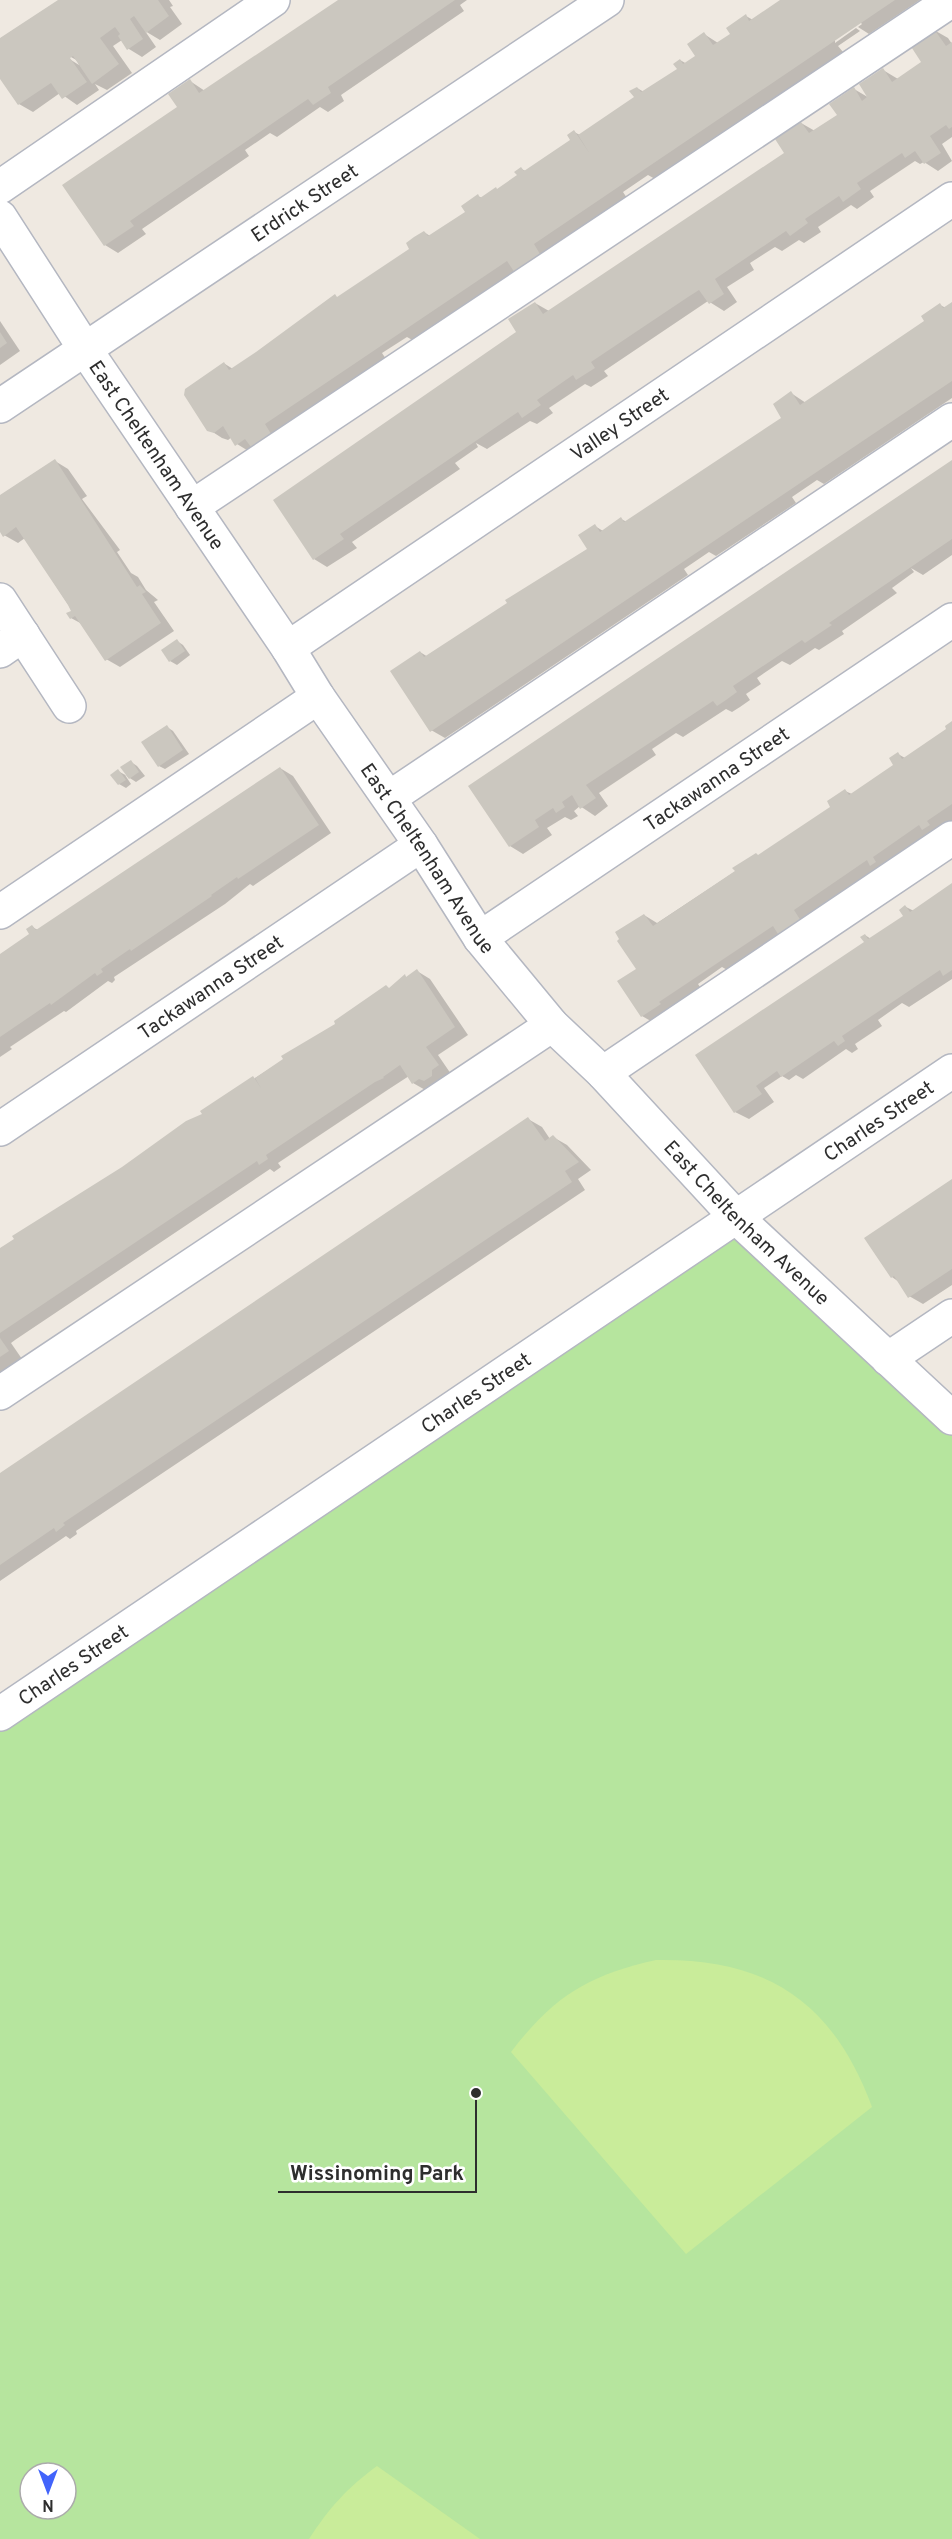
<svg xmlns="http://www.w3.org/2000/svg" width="952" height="2539" font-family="Overpass,sans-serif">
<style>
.green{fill:#b6e59e;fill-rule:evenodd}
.pitch{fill:#c9ec9a}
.shadow{fill:#0003;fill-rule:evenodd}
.building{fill:#cbc7bf}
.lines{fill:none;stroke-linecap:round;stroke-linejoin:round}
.minor-casing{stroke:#b4b7c1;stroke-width:36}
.minor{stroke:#fff;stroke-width:33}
.labels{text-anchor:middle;stroke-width:5;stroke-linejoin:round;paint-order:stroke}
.street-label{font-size:20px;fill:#2e2e2e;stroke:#fff}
.leader{fill:none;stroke:#2e2e2e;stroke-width:2}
.callout-dot{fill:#2e2e2e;stroke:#fff;stroke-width:2}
.callout-label{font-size:21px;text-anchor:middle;font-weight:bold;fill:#2e2e2e;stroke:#fff;stroke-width:5;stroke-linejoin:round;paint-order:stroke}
</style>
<rect width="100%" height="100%" fill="#efe9e1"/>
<path class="green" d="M736,1217L952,1418V2539H0V1714ZM30,2473H66V2509H30Z"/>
<g class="pitch">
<path d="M656,1960C768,1958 833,2002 872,2107L686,2254L511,2052C553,1997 588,1975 656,1960Z"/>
<path d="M377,2466L480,2539H309C329,2508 347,2488 377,2466Z"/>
</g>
<g class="shadow">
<path d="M60,0H169L173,6L170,7L182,24L160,40L145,31L156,47L142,57L129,49L122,40L113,46L132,73L107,90L95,84L99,90L77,105L60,93L33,112L19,104L0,77V41ZM64,53L78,61L79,65L63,55Z"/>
<polygon points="340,0 467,0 460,5 464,11 341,95 344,101 328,112 320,107 277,137 270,133 245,150 249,156 142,229 146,234 118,253 105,245 179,108 190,81 205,91"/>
<polygon points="782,0 920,0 869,34 858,27 862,24 860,22 835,39 835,43 856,28 860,31 838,46 843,52 655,179 648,175 623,192 627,198 414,341 407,337 382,353 386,359 250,452 237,444 232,437 228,440 222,438 208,429 225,364 233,369 411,249 424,232 430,236 467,212 478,196 482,198 498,190 519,176 521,169 526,171 572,140 574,132 580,135 636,98 637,88 644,92 679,69 680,60 687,64 698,57 704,34 718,43 732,34 746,16 753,20"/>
<polygon points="934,30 948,38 952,44 952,137 942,144 952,161 938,171 924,162 920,164 915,161 870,191 874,197 857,209 851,205 818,227 821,232 804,243 799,240 782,251 775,247 750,263 754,270 727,287 737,302 724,311 708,301 604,371 608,376 591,387 585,384 549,408 553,413 537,424 530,421 487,449 476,443 478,447 455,463 460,469 352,542 357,548 327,567 314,559 519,333 535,303 549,311 786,153 801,123 815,131 839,115 854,89 871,99 883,70 898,79 923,62"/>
<polygon points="952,304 952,398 824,484 817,480 792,497 796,503 716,556 709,552 684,569 688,575 445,738 431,730 420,652 428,657 589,549 595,526 603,531 621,519 627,522 784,418 791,393 806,403 926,321 940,305 946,308"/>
<polygon points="0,321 20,351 0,365"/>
<polygon points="55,461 68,469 87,496 82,499 120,550 117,552 131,573 138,577 146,590 158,600 154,602 174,631 120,667 106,659 82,624 71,618 73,612 25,538 18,543 4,535 0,529 0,497"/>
<polygon points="952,462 952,555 923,575 911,568 914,572 892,588 897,593 842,631 844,634 819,650 815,648 790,665 782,661 757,678 761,684 746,694 750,700 740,707 732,712 726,709 683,737 676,733 652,749 656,755 599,793 608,806 595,816 580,806 574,811 578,816 571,820 565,817 547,828 552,835 523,854 510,846 470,786"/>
<polygon points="177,641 183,645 190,655 177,665 170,661"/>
<polygon points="952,723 952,821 729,971 722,967 698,984 702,990 656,1024 642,1016 638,969 644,915 657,923 833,807 845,791 852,794 895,766 898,754 905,758 948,730"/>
<polygon points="167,727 173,731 189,754 165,769 159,766"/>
<polygon points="131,762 137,766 145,776 136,782 125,775 131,784 126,788 119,784 118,771 129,777"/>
<polygon points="280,768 293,776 331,833 253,886 250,884 225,904 114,977 115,980 112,983 108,981 66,1012 64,1011 10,1047 12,1049 0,1057 0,956 31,935 32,927 38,930"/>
<polygon points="952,885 952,979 909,1007 902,1003 878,1020 882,1026 855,1044 858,1049 852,1053 846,1049 803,1079 796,1075 789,1080 782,1076 764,1088 774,1102 749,1119 735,1112 866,942 865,935 871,939 905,916 906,907 914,911"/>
<polygon points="417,971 430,979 468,1035 438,1055 451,1074 427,1091 413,1083 409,1076 389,1089 278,1163 281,1167 274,1172 270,1169 15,1340 11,1343 22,1359 0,1373 0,1249 204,1115 202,1112 285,1059 390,989 405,976 407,978"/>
<polygon points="528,1119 542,1127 550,1139 553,1137 567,1145 591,1170 578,1179 585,1190 76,1531 77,1534 70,1539 66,1536 0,1581 0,1475"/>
<polygon points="952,1181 952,1285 923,1304 909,1296 899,1282 892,1277"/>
</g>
<g class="building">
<polygon points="58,0 158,0 169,16 146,33 134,16 130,19 143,39 127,50 118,36 120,34 115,27 100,38 119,64 92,84 73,56 70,58 87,82 62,99 51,83 18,105 0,79 0,38"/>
<polygon points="338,0 455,0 328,87 331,93 313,105 308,99 130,221 134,226 104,246 62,185 177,107 168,94 190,79 199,93"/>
<polygon points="780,0 895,0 534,244 543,259 517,276 507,261 265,424 273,437 254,451 245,439 235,446 223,426 214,433 207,431 184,395 185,389 224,362 229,370 256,352 335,294 337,297 409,249 406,243 414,237 424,231 428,236 465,212 461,206 478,194 480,198 496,187 497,189 517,175 514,172 521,167 524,171 570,140 567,135 574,130 590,154 578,135 634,97 629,91 637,87 641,92 677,69 673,64 680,59 683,64 695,56 687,44 704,32 713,45 730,34 726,28 746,14 749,21"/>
<polygon points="934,29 946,46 952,42 952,127 949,129 946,125 930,136 941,153 924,164 915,151 905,158 902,153 857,183 861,189 843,202 839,196 805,219 808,223 790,236 786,231 715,279 724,294 709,304 699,290 688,297 591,362 595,368 576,380 573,375 537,400 541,405 522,418 518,412 340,534 344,539 313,560 273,500 516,332 508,319 535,302 543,314 784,153 775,139 801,122 809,133 837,115 829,104 854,87 862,101 867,97 859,84 883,68 892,82 921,62 910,45"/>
<polygon points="952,302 952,381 430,732 390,671 420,651 424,657 507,603 505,600 587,549 578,535 595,524 600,532 621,517 624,522 781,418 773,404 791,391 800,405 924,321 921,316 940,303 943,308"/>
<polygon points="0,332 7,343 0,348"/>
<polygon points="55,459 137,587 140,585 146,592 142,594 161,623 105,661 75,616 70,619 66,613 71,611 68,605 16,527 3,537 0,532 0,495"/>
<polygon points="952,460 952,539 829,623 832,625 805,643 802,640 733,686 737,692 726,700 717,706 713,701 586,785 596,798 580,809 572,795 562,802 565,807 556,813 553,808 535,820 539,827 509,847 468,786"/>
<polygon points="177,639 185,651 169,662 161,650"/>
<polygon points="952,721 952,804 927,821 930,825 922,830 919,825 876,855 873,857 876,862 870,866 867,860 794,910 803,924 781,939 773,926 659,1002 661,1004 641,1017 617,981 636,969 617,941 619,939 615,932 644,914 653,926 732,873 735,871 732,868 756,853 758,855 830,807 827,801 845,789 849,795 893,765 889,758 898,752 902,759 946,729 945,726"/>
<polygon points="167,725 183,750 158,767 141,742"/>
<polygon points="131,760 139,772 129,779 120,767"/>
<polygon points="280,767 319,825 238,879 237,877 211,895 212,896 131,951 130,949 101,969 103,972 97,976 95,973 51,1005 50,1003 0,1037 0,954 29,934 26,929 32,925 36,930"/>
<polygon points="118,769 126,780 118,785 110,775"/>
<polygon points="952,883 952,970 943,976 940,970 842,1036 845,1041 838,1046 834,1041 781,1077 777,1071 756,1086 762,1094 734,1113 695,1055 858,946 864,942 860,937 865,934 868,939 903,916 899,910 905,905 910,912"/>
<polygon points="417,969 455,1027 426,1047 439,1065 432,1070 432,1076 424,1081 419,1079 412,1084 400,1065 383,1077 384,1078 375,1082 266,1155 268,1159 259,1165 257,1161 0,1333 0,1248 14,1239 12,1236 122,1167 186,1121 202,1114 200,1111 253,1076 261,1088 255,1078 283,1059 281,1056 335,1024 334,1021 386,985 389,988 405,974 406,977"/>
<polygon points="528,1117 545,1141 553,1135 579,1162 565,1171 572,1182 63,1523 65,1525 56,1532 54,1528 0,1565 0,1473"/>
<polygon points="952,1179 952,1269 908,1298 894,1276 891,1278 864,1238"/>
<polygon points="0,1338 9,1351 0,1357"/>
</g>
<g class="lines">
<defs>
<g id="minor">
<polyline points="0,187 273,0"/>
<path id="s1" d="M0,217L85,349L288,648L318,697L421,845L480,938L552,1025L603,1073L736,1217L952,1418"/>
<path id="s2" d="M0,406L607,0"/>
<polyline points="192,507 952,0"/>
<polyline points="0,600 69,706"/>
<path id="s3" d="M288,648L952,199"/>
<polyline points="0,651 23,635"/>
<polyline points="389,798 952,420"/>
<polyline points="0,912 318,697"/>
<path id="s4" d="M480,938L952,620"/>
<polyline points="603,1073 952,838"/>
<path id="s5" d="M0,1129L421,845"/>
<polyline points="888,1359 952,1316"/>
<polyline points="0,1393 552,1025"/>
<path id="s6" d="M0,1714L952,1071"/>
</g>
</defs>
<use href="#minor" class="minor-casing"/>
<use href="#minor" class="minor"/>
</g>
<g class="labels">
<g class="street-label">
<text dy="7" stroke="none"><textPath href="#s2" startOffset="366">Erdrick Street</textPath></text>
<text dy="7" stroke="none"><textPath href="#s3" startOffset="400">Valley Street</textPath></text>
<text dy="7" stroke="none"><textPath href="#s1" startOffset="285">East Cheltenham Avenue</textPath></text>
<text dy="7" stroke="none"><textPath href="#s4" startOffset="285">Tackawanna Street</textPath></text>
<text dy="7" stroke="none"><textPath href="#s1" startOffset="771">East Cheltenham Avenue</textPath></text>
<text dy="7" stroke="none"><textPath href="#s5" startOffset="254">Tackawanna Street</textPath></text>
<text dy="7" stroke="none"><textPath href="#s6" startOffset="1060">Charles Street</textPath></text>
<text dy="7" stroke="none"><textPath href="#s1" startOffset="1257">East Cheltenham Avenue</textPath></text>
<text dy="7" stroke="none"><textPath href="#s6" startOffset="574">Charles Street</textPath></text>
<text dy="7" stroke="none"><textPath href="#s6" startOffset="88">Charles Street</textPath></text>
</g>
</g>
<path class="leader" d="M476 2093L476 2192H278"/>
<circle class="callout-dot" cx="476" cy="2093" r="6"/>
<g class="callout-label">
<text x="377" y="2180">Wissinoming Park</text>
</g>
<g transform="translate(48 2491) rotate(180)"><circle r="28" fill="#ffffff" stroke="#ababab" stroke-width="1.5"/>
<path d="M0-4.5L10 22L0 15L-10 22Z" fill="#4264fb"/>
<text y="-9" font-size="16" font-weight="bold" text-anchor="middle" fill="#2e2e2e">N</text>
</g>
</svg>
